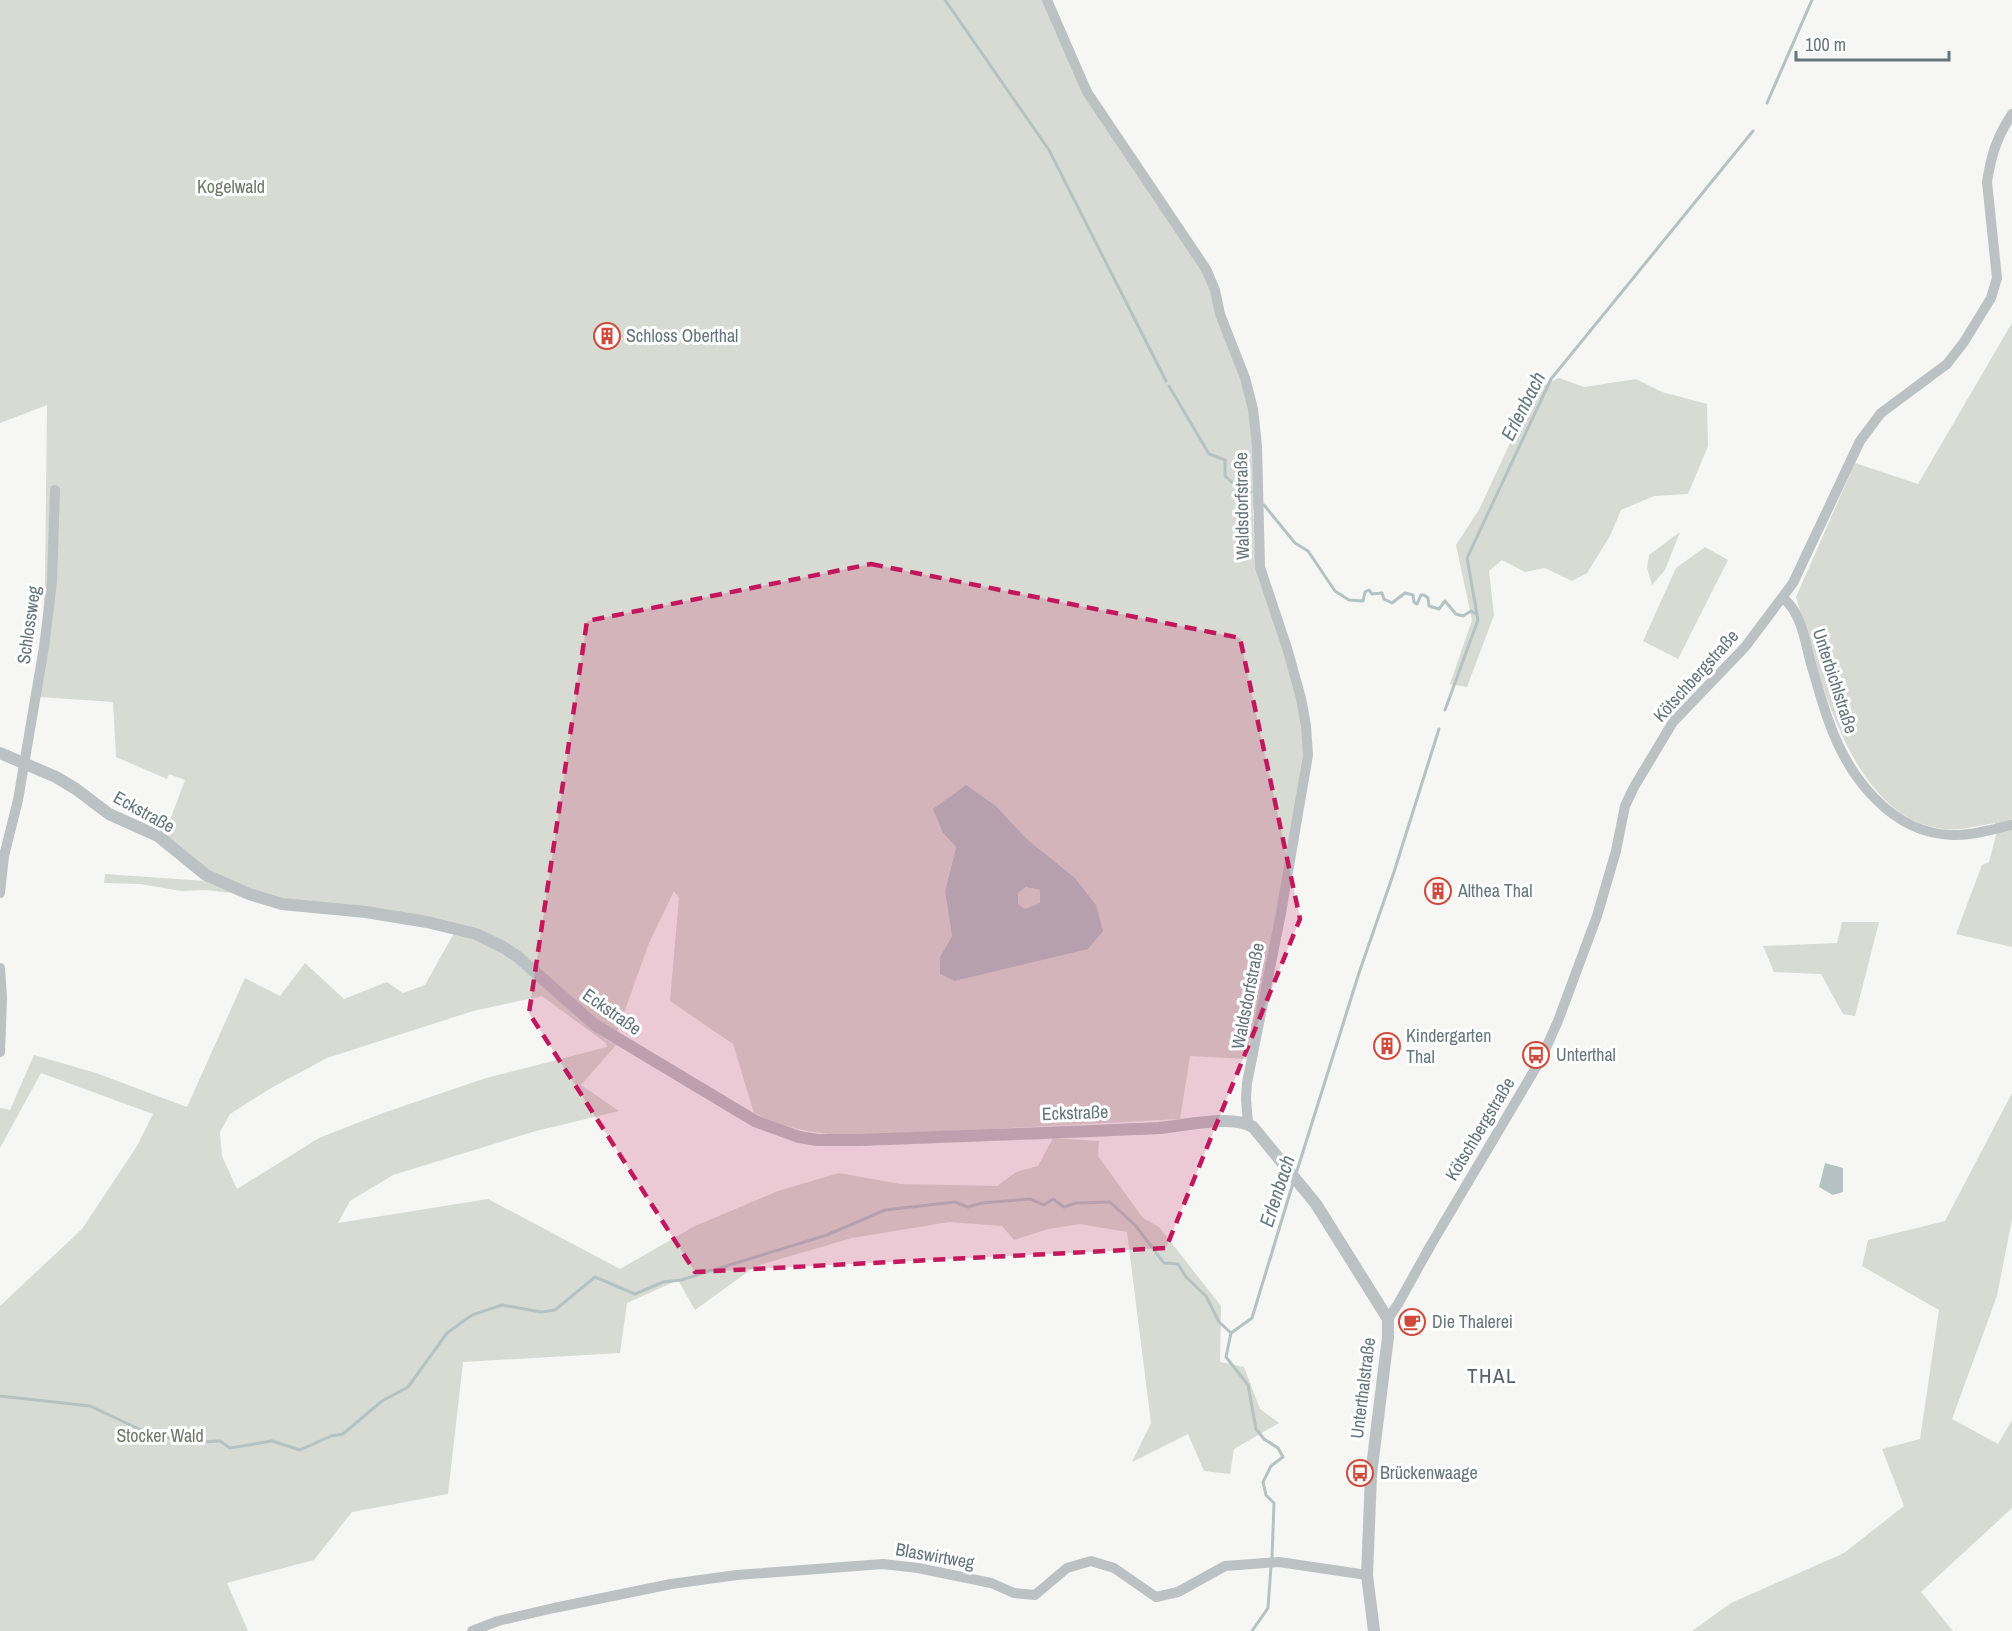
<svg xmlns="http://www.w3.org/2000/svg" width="2012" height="1631" font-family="'Archivo Narrow',sans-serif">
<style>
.green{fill:#d7dbd3;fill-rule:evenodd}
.water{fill:#b5c2c4;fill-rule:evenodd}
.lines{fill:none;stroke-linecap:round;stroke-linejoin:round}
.stream{stroke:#b5c2c4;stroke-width:3}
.minor{stroke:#bcc1c3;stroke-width:10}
.tertiary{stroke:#bcc1c3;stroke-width:12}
.marked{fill:#c2185b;fill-opacity:0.2;stroke:#c2185b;stroke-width:4.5;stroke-dasharray:12 8;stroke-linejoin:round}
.labels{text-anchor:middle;stroke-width:6;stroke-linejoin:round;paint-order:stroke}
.park-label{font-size:18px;fill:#6d7967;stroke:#fff}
.poi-label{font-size:18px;fill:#65757c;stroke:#fff;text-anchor:start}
.street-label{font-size:18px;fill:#65757c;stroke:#fff}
.water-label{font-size:20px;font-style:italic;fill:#647a7e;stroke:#fff}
.quarter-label{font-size:21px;letter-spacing:1.5px;fill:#566268;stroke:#fff}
</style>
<rect width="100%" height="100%" fill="#f6f6f4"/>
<g class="green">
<path d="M0,0H1044L1055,32L1203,269L1250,408L1257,488L1253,512L1256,566L1298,699L1303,727V754L1278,911L1246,1059L1190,1056L1180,1119L857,1136C818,1134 789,1130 754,1113L733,1044L670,1001L679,898L674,891L649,943L616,1035L481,932L287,902L208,873L164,836L185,780L169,774L167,779L116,757L113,702L39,697L45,580L47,405L0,423ZM996,806L1027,839L1074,877L1007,968L955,981L940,957L952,936L945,891L956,847L943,833Z"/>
<path d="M2012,323V947L1956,934L1982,865L1989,862L1996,835L1995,823C1975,826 1957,832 1937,828C1848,812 1818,669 1796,597L1855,463L1918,484Z"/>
<polygon points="1559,378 1584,387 1636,379 1662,392 1707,404 1708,446 1688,494 1654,496 1621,510 1610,536 1587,573 1572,581 1545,568 1525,572 1502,560 1489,571 1494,615 1467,687 1450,684 1472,620 1456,545 1480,508 1535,389"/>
<polygon points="1680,532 1665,570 1652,585 1647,568 1649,555"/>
<polygon points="1705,547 1728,560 1678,659 1643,641 1676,568"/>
<polygon points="105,874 205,881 232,893 205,890 181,891 140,884 104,883"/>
<polygon points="1027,887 1040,890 1040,904 1025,909 1018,904 1017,893"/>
<polygon points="1842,922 1879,922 1855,1016 1843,1014 1821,974 1774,972 1763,946 1837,943"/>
<path d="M454,933C476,940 498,948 517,962C551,989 577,1025 616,1045L581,1085L619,1111L536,1131L393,1175L350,1201L338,1223L488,1199L620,1269L695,1226L778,1191L839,1173L900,1184L997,1186L1016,1172L1038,1166L1053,1138L1099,1141L1098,1156L1143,1218L1159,1227L1221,1306L1220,1362L1244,1367L1260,1409L1279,1423L1234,1449L1230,1474L1204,1471L1188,1434L1132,1462L1151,1423L1127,1232L1080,1224L1048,1229L1014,1240L1002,1226L949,1222L852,1238L756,1266L695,1310L678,1280L627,1303L620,1353L463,1362L448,1494L352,1512L314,1560L227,1583L248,1631H0V1306L82,1229L137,1146L153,1114L41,1073L0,1148V1108L10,1110L34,1055L96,1073L187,1107L245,978L280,996L305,963L344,999L387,982L403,993L425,985ZM542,996L606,1043L607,1047L483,1079L383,1113L319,1138L237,1189L222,1156L220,1132L230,1114L271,1088L327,1058L473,1011Z"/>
<polygon points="2012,1093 2012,1219 1997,1296 1952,1419 1998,1444 2012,1420 2012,1508 1921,1592 1953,1631 1692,1631 1731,1603 1844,1553 1904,1506 1882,1449 1920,1439 1939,1310 1862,1266 1868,1240 1945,1221"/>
</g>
<g class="water">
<path d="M966,785L996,806L1027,839L1074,877L1096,905L1103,931L1088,949L955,981L940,974V957L952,936L945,891L956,847L943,833L933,809ZM1026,887L1040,890V903L1025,909L1018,904V893Z"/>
<polygon points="1825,1163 1843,1168 1843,1192 1833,1195 1819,1187"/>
</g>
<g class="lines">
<g class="stream">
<polyline points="945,0 1049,150 1166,381"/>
<polyline points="1767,103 1812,0"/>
<polyline points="1169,386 1209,454 1225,460 1225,476 1236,486 1251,492"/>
<polyline points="1264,505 1295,543 1308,551 1335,591 1349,600 1363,601 1365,592 1369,590 1372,594 1382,593 1384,599 1392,603 1405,593 1413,595 1414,602 1417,604 1421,595 1424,595 1428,598 1429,606 1439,609 1445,601 1456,614 1463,616 1471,611 1476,614"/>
<polyline points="1445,710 1478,620 1467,558 1551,379 1753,131"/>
<polyline points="1296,1174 1359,973 1394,872 1439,729"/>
<polyline points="0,1396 90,1406 154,1436 170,1438 179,1443 220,1441 230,1448 272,1441 300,1450 331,1436 343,1434 382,1401 408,1387 447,1333 472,1315 502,1305 541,1312 555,1310 595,1277 635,1294 663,1282 681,1280 827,1235 885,1210 955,1202 968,1207 982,1203 1030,1199 1044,1205 1053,1199 1064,1207 1076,1203 1110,1202 1135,1225 1164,1263 1178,1264 1186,1277 1206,1296 1219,1322 1231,1333"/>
<polyline points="1272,1559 1274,1503 1266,1495 1263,1482 1271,1466 1283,1457 1278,1448 1264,1439 1256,1429 1248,1385 1226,1357 1231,1333 1252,1318 1293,1183"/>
<polyline points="1252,1631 1268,1608 1271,1566"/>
</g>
<g class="minor">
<polyline points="1047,0 1087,92 1206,269 1215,290 1220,314 1245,378 1253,409 1257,446 1260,567 1287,648 1301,698 1306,726 1308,755 1281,913 1247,1083 1246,1099 1248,1124"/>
<path d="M1783,598C1802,613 1805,642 1811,664C1817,683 1822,703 1829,722C1848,776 1891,834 1953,835C1972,836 1993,829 2012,825"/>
<polyline points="0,893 4,856 18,800 44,647 52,582 55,490"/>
<polyline points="0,968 2,998 0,1052"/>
<path d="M1388,1319L1398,1304L1432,1243L1541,1059L1558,1021L1597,916L1616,851L1625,806L1634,787L1673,722L1745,647L1793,583L1860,441L1881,413L1947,364L1964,342L1991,298L1997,278L1987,182C1991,156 1997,136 2012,114"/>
<polyline points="472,1631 498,1621 554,1608 671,1584 737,1575 883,1564 918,1568 991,1583 1014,1593 1035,1595 1067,1568 1091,1561 1114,1568 1156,1597 1178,1592 1225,1566 1279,1562 1367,1575"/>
</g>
<path class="tertiary" d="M0,753L56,777L76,789L109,814L158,836L206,875L249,894L282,904L366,912L427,922L476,934L503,947L518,957L595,1025L755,1121L799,1137L818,1140H858C958,1136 1058,1133 1159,1128C1184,1126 1231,1114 1253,1127L1316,1204L1388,1319V1337L1371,1475L1367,1575L1374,1631"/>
</g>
<path class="marked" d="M871,564L1240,638L1300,919L1166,1248L695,1272L529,1013L587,621Z"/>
<defs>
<symbol id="building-ring" viewBox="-11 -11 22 22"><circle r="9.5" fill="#fff" stroke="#d1493a" stroke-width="1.5"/><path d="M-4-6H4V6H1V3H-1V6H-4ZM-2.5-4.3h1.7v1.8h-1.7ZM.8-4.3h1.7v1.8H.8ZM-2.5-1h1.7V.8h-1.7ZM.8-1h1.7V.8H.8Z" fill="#d1493a"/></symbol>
<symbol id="bus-ring" viewBox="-11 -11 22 22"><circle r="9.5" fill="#fff" stroke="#d1493a" stroke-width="1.5"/><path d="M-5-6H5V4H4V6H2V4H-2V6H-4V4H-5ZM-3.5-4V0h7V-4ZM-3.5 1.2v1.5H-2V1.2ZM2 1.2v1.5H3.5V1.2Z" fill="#d1493a"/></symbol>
<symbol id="cafe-ring" viewBox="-11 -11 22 22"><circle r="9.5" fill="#fff" stroke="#d1493a" stroke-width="1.5"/><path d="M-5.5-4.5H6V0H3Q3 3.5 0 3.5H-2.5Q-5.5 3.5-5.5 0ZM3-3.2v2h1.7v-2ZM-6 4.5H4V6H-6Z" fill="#d1493a"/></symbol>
</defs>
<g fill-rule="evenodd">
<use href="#building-ring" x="592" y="321" width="30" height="30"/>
<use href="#building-ring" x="1423" y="876" width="30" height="30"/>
<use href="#building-ring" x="1372" y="1031" width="30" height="30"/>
<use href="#bus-ring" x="1521" y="1040" width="30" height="30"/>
<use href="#cafe-ring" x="1397" y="1307" width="30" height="30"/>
<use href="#bus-ring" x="1345" y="1458" width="30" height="30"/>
</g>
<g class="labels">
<g class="park-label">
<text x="231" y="193">Kogelwald</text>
<text x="160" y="1442">Stocker Wald</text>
</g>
<g class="poi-label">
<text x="626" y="342">Schloss Oberthal</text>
<text x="1458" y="897">Althea Thal</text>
<text x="1406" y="1042">Kindergarten<tspan x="1406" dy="21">Thal</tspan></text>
<text x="1556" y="1061">Unterthal</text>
<text x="1432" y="1328">Die Thalerei</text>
<text x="1380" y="1479">Brückenwaage</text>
</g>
<g class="street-label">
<text transform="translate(1242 506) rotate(-91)" y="6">Waldsdorfstraße</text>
<text transform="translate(29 625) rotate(-82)" y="6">Schlossweg</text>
<text transform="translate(1696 676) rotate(-48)" y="6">Kötschbergstraße</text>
<text transform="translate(1835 681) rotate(72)" y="6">Unterbichlstraße</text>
<text transform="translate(144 812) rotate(29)" y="6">Eckstraße</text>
<text transform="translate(1248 996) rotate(-79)" y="6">Waldsdorfstraße</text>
<text transform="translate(612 1012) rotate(35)" y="6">Eckstraße</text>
<text transform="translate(1075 1113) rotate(-2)" y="6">Eckstraße</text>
<text transform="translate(1480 1129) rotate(-59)" y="6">Kötschbergstraße</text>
<text transform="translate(1363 1388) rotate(-83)" y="6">Unterthalstraße</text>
<text transform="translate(935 1556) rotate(10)" y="6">Blaswirtweg</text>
</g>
<g class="water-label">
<text transform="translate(1523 406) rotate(-63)" y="7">Erlenbach</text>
<text transform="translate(1277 1191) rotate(-72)" y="7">Erlenbach</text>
</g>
<g class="quarter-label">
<text x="1492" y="1383">THAL</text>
</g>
</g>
<path d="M1796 51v9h153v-9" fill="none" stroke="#65757c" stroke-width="3"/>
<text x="1805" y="51" font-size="18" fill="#65757c" stroke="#ffffff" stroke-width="4.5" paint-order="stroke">100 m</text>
</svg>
